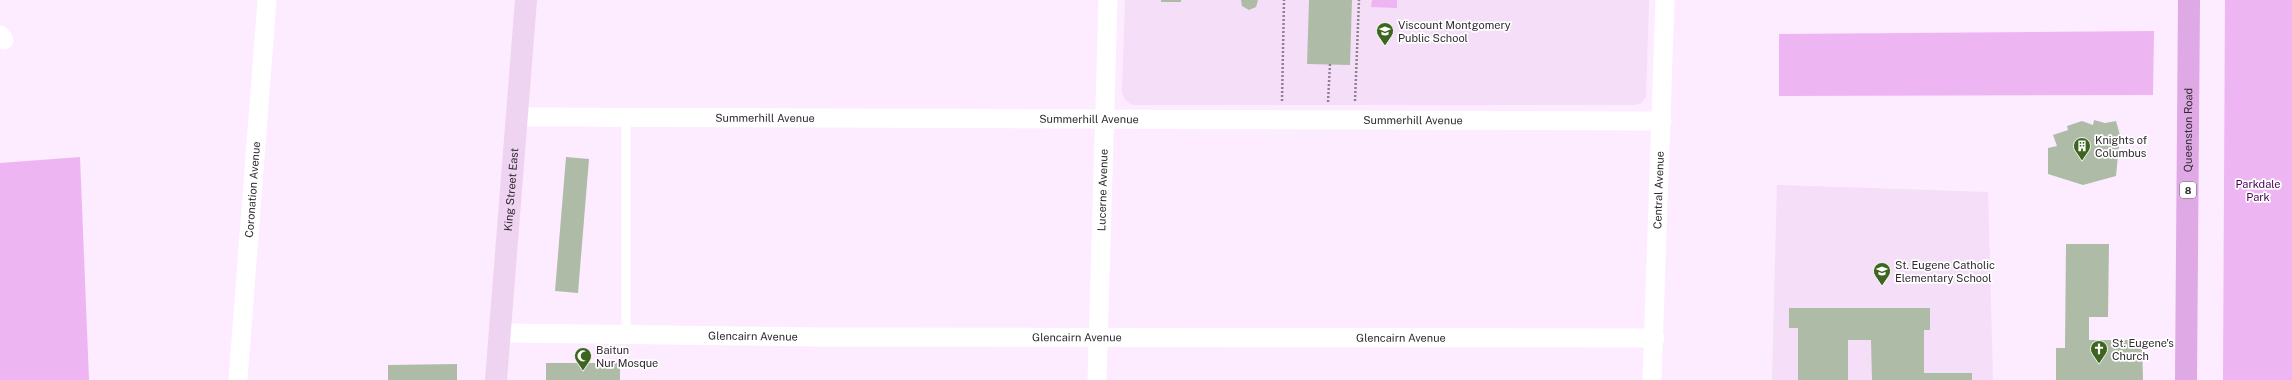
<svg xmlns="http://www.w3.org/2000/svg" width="2292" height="380" font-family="'Public Sans',sans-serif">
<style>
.built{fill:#f5def7}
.green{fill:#edb6f2}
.building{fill:#aebca7}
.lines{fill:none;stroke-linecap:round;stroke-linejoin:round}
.path{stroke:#8e8290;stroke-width:2.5;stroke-dasharray:2 2;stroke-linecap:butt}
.lane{stroke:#fff;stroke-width:9}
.street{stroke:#fff;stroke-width:19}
.secondary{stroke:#efd4f2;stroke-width:22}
.primary{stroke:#dfa9e5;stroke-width:22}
.labels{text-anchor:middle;stroke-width:3.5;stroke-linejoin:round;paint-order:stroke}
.shield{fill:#fff;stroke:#6f6a70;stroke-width:1}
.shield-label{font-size:10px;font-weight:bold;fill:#312a32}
.poi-label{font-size:11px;fill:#312a32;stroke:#fff;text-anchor:start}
.street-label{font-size:11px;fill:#312a32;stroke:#fff}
.park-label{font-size:11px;fill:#4a0052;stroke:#fff}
</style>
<rect width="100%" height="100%" fill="#fdebff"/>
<g class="built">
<polygon points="1125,0 1649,0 1646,97 1641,103 1633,105 1132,105 1125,100 1122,92"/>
<polygon points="1777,185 1988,192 1993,380 1772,380"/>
</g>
<g class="green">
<polygon points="1372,0 1397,0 1397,8 1371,7"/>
<polygon points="2225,0 2292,0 2292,380 2223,380"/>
<polygon points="2154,31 2153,95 1779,96 1779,34"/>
<polygon points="80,157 89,380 0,380 0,163"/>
</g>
<g class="building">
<rect x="1161" y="0" width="20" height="2"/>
<polygon points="1241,0 1258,0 1256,7 1249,10 1242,6"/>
<polygon points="1309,0 1352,0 1350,65 1307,64"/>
<polygon points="2094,120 2105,123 2116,121 2120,135 2116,176 2083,185 2048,174 2048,148 2057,146 2053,135 2068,130 2067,126 2082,121 2093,125"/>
<polygon points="566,157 589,159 578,293 555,291"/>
<polygon points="2066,244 2109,244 2108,317 2089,317 2089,340 2142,340 2143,380 2056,380 2056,348 2065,348"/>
<polygon points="1789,308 1930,308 1930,330 1924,330 1924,373 1972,373 1972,380 1872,380 1871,340 1848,340 1848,380 1798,380 1798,328 1789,328"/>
<rect x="546" y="363" width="74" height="17"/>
<polygon points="457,364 457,380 388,380 388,365"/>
</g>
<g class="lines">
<g class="path">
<polyline points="1282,101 1284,0"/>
<polyline points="1355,101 1359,0"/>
<polyline points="1328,102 1330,64"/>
</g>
<polyline class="lane" points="626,335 626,118"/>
<g class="street">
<polyline points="0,35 4,40"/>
<path id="s1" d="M516,117L1662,121"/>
<path id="s2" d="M500,333L822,337L1655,338"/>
<path id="s3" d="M238,380L267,0"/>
<path id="s4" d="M1097,380L1108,0"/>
<path id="s5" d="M1652,380L1665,0"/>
</g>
<path class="secondary" id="s6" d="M496,380L526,0"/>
<path class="primary" id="s7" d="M2186,380L2189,0"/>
</g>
<defs>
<symbol id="school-pin" viewBox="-11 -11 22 30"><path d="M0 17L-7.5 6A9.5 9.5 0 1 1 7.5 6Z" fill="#3d6520" stroke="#fff"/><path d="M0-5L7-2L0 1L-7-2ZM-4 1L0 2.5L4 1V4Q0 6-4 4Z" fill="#fff"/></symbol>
<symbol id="building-pin" viewBox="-11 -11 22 30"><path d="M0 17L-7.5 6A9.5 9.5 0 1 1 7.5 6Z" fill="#3d6520" stroke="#fff"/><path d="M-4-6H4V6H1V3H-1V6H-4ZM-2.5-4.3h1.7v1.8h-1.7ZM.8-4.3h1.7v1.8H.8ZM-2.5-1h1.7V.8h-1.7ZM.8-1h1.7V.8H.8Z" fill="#fff"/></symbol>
<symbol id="church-pin" viewBox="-11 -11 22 30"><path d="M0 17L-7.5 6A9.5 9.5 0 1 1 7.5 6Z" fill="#3d6520" stroke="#fff"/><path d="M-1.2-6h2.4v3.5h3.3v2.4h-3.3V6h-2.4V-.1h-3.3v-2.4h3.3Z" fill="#fff"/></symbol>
<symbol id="mosque-pin" viewBox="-11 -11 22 30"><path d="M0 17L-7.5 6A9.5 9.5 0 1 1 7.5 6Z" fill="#3d6520" stroke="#fff"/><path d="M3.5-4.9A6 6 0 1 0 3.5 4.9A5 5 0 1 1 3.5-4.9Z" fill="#fff"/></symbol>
</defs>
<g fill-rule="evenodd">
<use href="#school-pin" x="1375" y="21" width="20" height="27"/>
<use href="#building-pin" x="2072" y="136" width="20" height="27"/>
<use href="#school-pin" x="1872" y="261" width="20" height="27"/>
<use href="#church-pin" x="2089" y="339" width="20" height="27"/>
<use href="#mosque-pin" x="573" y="346" width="20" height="27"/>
</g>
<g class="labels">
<rect class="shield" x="2180" y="182" width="16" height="16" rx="3"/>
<g class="shield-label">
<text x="2188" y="194">8</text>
</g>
<g class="poi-label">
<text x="1398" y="29">Viscount Montgomery<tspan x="1398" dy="13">Public School</tspan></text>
<text x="2095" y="144">Knights of<tspan x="2095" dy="13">Columbus</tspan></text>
<text x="1895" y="269">St. Eugene Catholic<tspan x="1895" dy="13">Elementary School</tspan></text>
<text x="2112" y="347">St. Eugene's<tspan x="2112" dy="13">Church</tspan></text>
<text x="596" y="354">Baitun<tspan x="596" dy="13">Nur Mosque</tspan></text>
</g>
<g class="street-label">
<text dy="4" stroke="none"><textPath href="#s1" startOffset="249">Summerhill Avenue</textPath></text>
<text dy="4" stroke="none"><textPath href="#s1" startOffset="573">Summerhill Avenue</textPath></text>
<text dy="4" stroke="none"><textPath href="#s1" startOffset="897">Summerhill Avenue</textPath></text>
<text dy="4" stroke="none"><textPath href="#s7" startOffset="250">Queenston Road</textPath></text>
<text dy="4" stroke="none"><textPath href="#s3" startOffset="191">Coronation Avenue</textPath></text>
<text dy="4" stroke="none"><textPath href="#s6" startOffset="191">King Street East</textPath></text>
<text dy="4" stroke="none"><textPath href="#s4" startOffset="190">Lucerne Avenue</textPath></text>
<text dy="4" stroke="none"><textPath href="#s5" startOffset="190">Central Avenue</textPath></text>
<text dy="4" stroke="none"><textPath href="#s2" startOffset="253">Glencairn Avenue</textPath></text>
<text dy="4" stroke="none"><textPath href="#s2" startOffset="577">Glencairn Avenue</textPath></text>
<text dy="4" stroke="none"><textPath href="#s2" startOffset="901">Glencairn Avenue</textPath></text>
</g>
<g class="park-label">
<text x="2258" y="188">Parkdale<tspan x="2258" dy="13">Park</tspan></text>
</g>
</g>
</svg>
